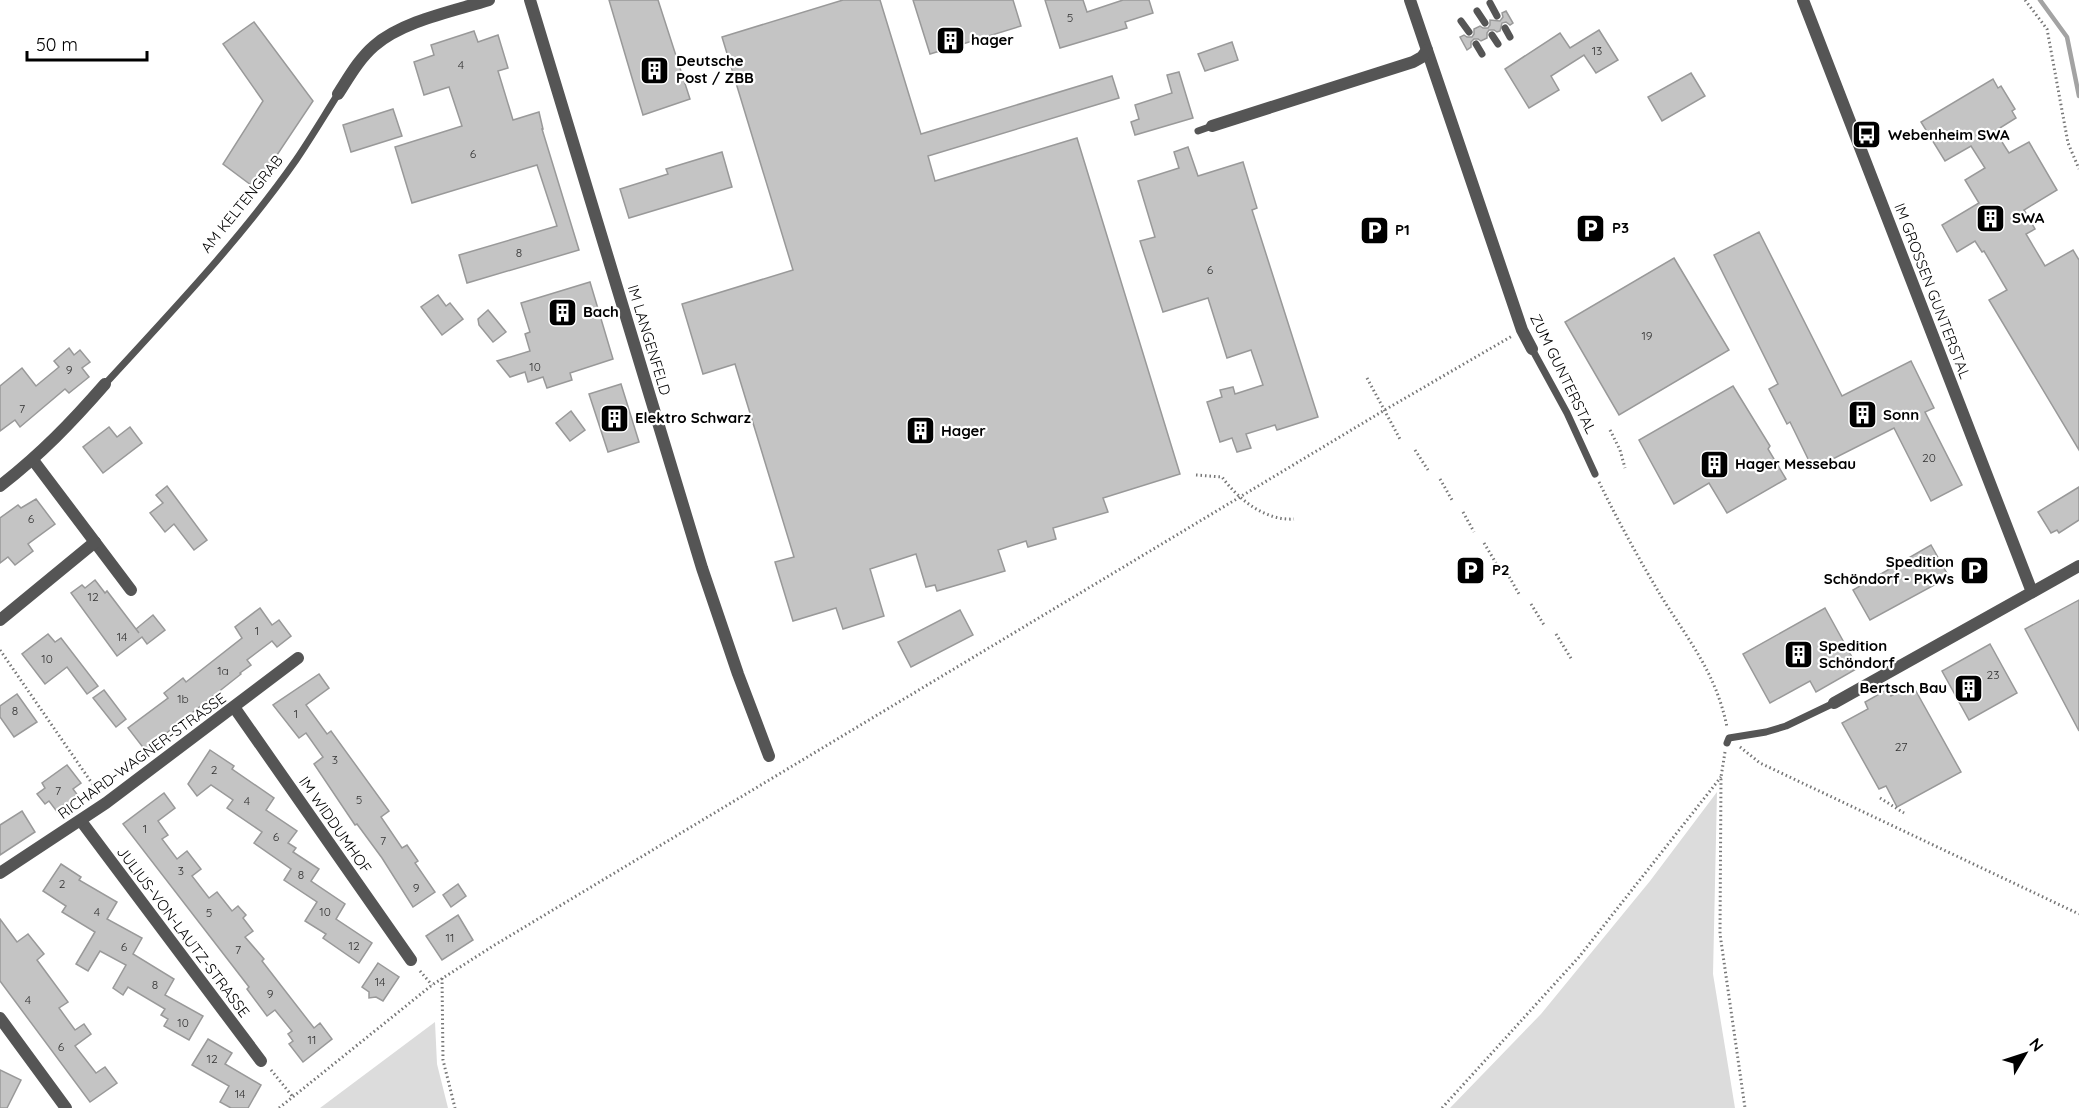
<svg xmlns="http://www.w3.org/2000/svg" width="2079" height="1108" font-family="Quicksand,sans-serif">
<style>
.green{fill:#dcdcdc}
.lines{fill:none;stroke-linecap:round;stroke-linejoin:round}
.stream{stroke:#a3a3a3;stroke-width:4.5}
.building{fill:#c4c4c4;stroke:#999;stroke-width:1.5}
.path{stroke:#777;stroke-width:3;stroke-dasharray:1.5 3;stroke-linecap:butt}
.lane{stroke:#555;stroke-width:7}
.street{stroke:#555;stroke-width:12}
.labels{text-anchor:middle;stroke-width:4.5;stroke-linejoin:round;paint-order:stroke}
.number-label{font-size:12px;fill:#313131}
.poi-label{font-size:15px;font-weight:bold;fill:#000;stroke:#fff;text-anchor:start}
.street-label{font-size:15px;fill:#000;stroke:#fff}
</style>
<rect width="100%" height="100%" fill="#fff"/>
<g class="green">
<polygon points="1717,792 1713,974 1735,1108 1450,1108 1541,1014 1650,881"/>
<polygon points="435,1022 437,1064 448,1108 320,1108"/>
</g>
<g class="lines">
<polyline class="stream" points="2040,0 2067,37 2079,96"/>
</g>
<g class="building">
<polygon points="609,0 658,0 690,99 643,115"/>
<polygon points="843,0 880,0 921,134 1112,76 1119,98 928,156 935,181 1077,138 1180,474 1103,498 1108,512 1053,528 1056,539 1028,547 1026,541 998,550 1005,571 937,591 935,585 926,587 916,554 870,569 884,616 843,629 836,608 793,621 775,562 794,557 735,364 703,374 682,304 793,270 722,37"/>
<polygon points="913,0 1013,0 1021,26 930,54"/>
<polygon points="1045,0 1083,0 1087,12 1123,0 1149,0 1153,13 1125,22 1127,28 1060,48"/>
<polygon points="1506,11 1513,23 1510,25 1506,22 1502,23 1500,31 1497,32 1494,30 1489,30 1487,33 1487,38 1481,41 1478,39 1474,39 1471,42 1471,47 1467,50 1460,37 1464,35 1467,37 1472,37 1474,34 1474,29 1480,26 1483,28 1488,28 1490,25 1490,20 1500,21 1503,17 1502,13"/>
<polygon points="254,22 313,101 255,188 223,164 263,101 223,44"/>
<polygon points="1599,30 1618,60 1596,73 1584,55 1551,76 1559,90 1529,108 1505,69 1560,33 1570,48"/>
<polygon points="474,31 478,42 498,35 508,68 498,71 513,120 539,112 543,129 542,129 579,250 467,283 459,255 557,226 537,165 412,203 395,147 462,126 449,87 424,95 414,62 434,55 431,45"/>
<polygon points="1232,42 1238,60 1205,71 1198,54"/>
<polygon points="1179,72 1193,118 1135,135 1131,122 1139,119 1135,105 1172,93 1167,75"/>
<polygon points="1691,73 1705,96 1662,121 1648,97"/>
<polygon points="1993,79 1998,88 2001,86 2015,109 2012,111 2016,118 1995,131 2009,153 2029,142 2057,190 2024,210 2035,229 2026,234 2045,266 2073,250 2079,260 2079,450 1989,300 2007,290 1984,251 1982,252 1975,241 1957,252 1942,225 1979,203 1965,180 1985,168 1971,146 1945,161 1921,122"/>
<polygon points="393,109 402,136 351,152 343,125"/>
<polygon points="1188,147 1198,176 1243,162 1257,208 1252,210 1318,417 1277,430 1275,425 1246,434 1251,448 1237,452 1232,438 1220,442 1207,402 1222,397 1220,390 1233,387 1235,394 1263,385 1251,350 1227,358 1208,298 1163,312 1140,241 1155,237 1138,181 1179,168 1174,152"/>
<polygon points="722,152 732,187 629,218 620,189 668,174 666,169"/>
<polygon points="1759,232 1842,396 1911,361 1934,408 1925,412 1962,485 1931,501 1894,428 1813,469 1790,422 1787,424 1769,389 1778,384 1714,255"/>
<polygon points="1674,258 1729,350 1619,415 1565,322"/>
<polygon points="590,282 613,359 570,373 572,380 547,388 543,377 528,382 525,372 510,377 497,361 530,351 525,334 530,332 521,303"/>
<polygon points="438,295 446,306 450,303 463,319 442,335 421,307"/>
<polygon points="488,310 506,332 493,342 479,325 478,319"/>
<polygon points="69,348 74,355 80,350 90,362 82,368 89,377 69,393 65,389 20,427 15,420 0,431 0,386 22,368 36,386 59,367 54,361"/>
<polygon points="621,384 639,442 608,452 589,394"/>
<polygon points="1733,386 1770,446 1768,449 1786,479 1727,513 1709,483 1674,504 1639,440"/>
<polygon points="571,411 585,430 570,441 556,423"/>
<polygon points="109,427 117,437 130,427 142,443 103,473 83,447"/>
<polygon points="167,486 207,540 194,550 174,524 165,532 150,513 163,503 156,495"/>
<polygon points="2079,487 2079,520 2059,533 2057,530 2051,533 2038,512"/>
<polygon points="36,499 55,524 28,544 33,551 15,565 8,557 0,563 0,518 18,505 21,508"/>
<polygon points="1931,545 1949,577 1870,620 1853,590"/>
<polygon points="95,580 105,593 107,591 139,633 136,629 153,615 165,630 147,644 142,637 117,656 71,593 82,585 85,588"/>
<polygon points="2079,600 2079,731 2025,629"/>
<polygon points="260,608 272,625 279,620 291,636 277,647 272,641 247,660 251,665 240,673 241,674 145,750 128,728 168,698 164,693 183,678 186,682 242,638 235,627"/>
<polygon points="1825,608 1858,668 1816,692 1810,681 1770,703 1743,654"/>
<polygon points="960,610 973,635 911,667 898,642"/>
<polygon points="48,634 55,642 61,638 98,686 87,694 67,667 45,684 22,654"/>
<polygon points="1990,644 2017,693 1969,720 1942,671"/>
<polygon points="319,674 329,688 306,705 327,734 331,731 389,811 381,817 402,848 407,845 418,861 415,863 435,892 413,907 382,858 357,824 355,825 314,764 323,757 306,733 299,738 273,705"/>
<polygon points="1912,684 1961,772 1897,807 1886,786 1879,789 1842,723 1868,709 1865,702 1888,689 1891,696"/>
<polygon points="104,690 126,719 116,727 93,698"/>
<polygon points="17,694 37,722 14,737 0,717 0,706"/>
<polygon points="210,750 234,766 232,769 274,798 266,810 297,831 288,843 296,848 293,852 319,869 311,881 345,904 336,919 372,943 359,963 323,938 326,934 305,921 317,902 284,880 291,869 254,843 262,832 227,808 233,800 211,785 197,796 188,784"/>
<polygon points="67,765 81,783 73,789 79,797 58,813 49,801 45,804 37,794 45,788 42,783"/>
<polygon points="164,793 175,808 158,821 168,835 162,839 177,859 187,851 201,869 192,876 209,898 217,892 232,911 238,906 246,915 243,918 253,931 245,937 264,959 262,961 314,1028 320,1023 332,1039 303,1062 289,1044 293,1041 288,1034 292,1031 275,1010 267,1016 247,989 249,987 123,824"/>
<polygon points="22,811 35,832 0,855 0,825"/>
<polygon points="61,864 81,877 79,880 117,902 107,919 142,938 133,954 174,979 165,995 203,1016 189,1040 164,1026 168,1019 161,1015 165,1009 128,987 123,995 113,988 126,965 100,951 88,971 76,964 95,932 62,912 66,906 43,891"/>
<polygon points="458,884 466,896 451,907 443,895"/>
<polygon points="458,915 473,940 442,960 426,936"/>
<polygon points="0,919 17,942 28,934 44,954 37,960 68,1002 59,1008 75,1030 84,1024 91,1034 75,1046 96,1073 105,1067 117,1083 90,1102 0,981"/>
<polygon points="378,963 399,977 383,1001 376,997 369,998 369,992 362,987"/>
<polygon points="208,1039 232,1053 225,1064 261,1085 248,1108 231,1108 220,1102 229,1086 192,1065"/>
<polygon points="0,1070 21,1080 7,1108 0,1108"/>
</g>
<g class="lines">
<g class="path">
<polyline points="2025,0 2047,29 2068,143 2079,169"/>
<polyline points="1367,378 1401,441"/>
<polyline points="1610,430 1620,450 1625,468"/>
<polyline points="1415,450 1428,470"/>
<path d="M1196,475L1222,477C1238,499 1265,521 1294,519"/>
<polyline points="1440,479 1452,500"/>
<path d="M1599,482C1618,521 1639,559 1661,596C1689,641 1716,673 1727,727"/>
<polyline points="1463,512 1474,532"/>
<polyline points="1484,543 1496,563"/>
<polyline points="1507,573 1519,594"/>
<polyline points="1531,604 1544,625"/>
<polyline points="1556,634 1572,660"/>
<polyline points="0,650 98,792"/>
<polyline points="1740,747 1760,763 2079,914"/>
<polyline points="1725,752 1721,777 1720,934 1745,1108"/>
<polyline points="1880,798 1904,813"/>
<polyline points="420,971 432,985"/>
<polyline points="442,978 443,1060 455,1108"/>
<polyline points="271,1070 293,1097"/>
<polyline points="279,1108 432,985 493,946 1383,411 1512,336"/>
<polyline points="1442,1108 1579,957 1721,777"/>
</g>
<g class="lane">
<polyline points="1490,3 1497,16"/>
<polyline points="1477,11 1485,23"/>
<polyline points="1461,21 1469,32"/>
<polyline points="1505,28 1510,37"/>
<polyline points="1492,35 1498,44"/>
<polyline points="1476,44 1482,54"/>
<polyline points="1198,131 1212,126"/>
<polyline points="1532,349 1567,413 1595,474"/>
<path d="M105,384C171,312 240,240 296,160C311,138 324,116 338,94"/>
<polyline points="1727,743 1729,738 1766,732 1786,726 1834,703"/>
</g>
<g class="street">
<polyline points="530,0 702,568 738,674 769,756"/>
<polyline points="1410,0 1522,330 1532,349"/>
<polyline points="1803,0 2032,592"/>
<path d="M338,94C349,77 359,59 374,46C402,21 454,11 489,0"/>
<polyline points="1212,126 1413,62 1422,57 1427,50"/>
<polyline points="33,460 131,590"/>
<path d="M0,486C41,454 71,423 105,384"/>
<polyline points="0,620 95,542"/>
<polyline points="1834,703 2079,566"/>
<polyline points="234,707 411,960"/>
<polyline points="81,821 261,1061"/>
<polyline points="0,873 106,803 298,658"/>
<polyline points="0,1018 66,1108"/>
</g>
</g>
<defs>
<symbol id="building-square" viewBox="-11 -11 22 22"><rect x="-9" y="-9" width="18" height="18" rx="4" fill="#000" stroke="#fff"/><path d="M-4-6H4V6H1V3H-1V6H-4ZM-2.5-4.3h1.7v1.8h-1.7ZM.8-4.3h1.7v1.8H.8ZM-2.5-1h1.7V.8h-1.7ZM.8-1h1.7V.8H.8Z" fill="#fff"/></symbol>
<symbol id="bus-square" viewBox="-11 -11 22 22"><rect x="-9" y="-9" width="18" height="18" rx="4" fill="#000" stroke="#fff"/><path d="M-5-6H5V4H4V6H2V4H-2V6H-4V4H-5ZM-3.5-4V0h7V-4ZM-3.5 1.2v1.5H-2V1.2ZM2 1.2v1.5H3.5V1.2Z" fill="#fff"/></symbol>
<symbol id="parking-square" viewBox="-11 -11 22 22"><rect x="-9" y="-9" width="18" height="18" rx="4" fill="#000" stroke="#fff"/><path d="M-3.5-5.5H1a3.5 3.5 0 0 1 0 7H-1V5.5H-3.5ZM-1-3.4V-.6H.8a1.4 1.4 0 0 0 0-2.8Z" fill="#fff"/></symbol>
</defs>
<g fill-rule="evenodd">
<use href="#building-square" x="934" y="24" width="33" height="33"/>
<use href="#building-square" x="638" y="54" width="33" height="33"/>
<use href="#bus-square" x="1850" y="118" width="33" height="33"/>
<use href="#building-square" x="1974" y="202" width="33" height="33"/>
<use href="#parking-square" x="1574" y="212" width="33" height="33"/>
<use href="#parking-square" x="1358" y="214" width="33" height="33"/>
<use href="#building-square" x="546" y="296" width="33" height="33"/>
<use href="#building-square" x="1846" y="398" width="33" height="33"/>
<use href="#building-square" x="598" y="402" width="33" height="33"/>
<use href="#building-square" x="904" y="414" width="33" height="33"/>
<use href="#building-square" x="1698" y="448" width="33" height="33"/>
<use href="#parking-square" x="1454" y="554" width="33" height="33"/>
<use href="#parking-square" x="1958" y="554" width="33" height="33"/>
<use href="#building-square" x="1782" y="638" width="33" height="33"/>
<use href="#building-square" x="1952" y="672" width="33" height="33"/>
</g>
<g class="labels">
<g class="number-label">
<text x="1070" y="22">5</text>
<text x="1597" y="55">13</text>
<text x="461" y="69">4</text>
<text x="473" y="158">6</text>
<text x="519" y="257">8</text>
<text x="1210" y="274">6</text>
<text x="1647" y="340">19</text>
<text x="535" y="371">10</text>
<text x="69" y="374">9</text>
<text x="22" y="413">7</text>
<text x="1929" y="462">20</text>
<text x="31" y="523">6</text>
<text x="93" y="601">12</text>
<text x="257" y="635">1</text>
<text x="122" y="641">14</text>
<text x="47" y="663">10</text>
<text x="223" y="675">1a</text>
<text x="1993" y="679">23</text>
<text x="183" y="703">1b</text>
<text x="15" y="715">8</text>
<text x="296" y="718">1</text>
<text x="1901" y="751">27</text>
<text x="335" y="764">3</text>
<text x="214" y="774">2</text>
<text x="58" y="795">7</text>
<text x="359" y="804">5</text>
<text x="247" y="805">4</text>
<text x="145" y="833">1</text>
<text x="276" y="841">6</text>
<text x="383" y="845">7</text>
<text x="181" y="875">3</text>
<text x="301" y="879">8</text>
<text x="62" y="888">2</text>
<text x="416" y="892">9</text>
<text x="97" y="916">4</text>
<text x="325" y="916">10</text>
<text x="209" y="917">5</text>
<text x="450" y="942">11</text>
<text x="354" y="950">12</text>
<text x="124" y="951">6</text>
<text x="238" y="954">7</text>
<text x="380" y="986">14</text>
<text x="155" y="989">8</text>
<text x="270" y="998">9</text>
<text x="28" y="1004">4</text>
<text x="183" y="1027">10</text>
<text x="312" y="1044">11</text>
<text x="61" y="1051">6</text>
<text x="212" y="1063">12</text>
<text x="240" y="1098">14</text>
</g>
<g class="poi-label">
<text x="971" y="45">hager</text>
<text x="676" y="66">Deutsche<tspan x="676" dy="17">Post / ZBB</tspan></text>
<text x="1888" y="140">Webenheim SWA</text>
<text x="2012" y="223">SWA</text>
<text x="1612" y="233">P3</text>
<text x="1395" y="235">P1</text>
<text x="583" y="317">Bach</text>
<text x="1883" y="420">Sonn</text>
<text x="635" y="423">Elektro Schwarz</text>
<text x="941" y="436">Hager</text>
<text x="1735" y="469">Hager Messebau</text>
<text x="1954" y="567" text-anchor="end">Spedition<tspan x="1954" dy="17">Schöndorf - PKWs</tspan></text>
<text x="1492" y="575">P2</text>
<text x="1819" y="651">Spedition<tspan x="1819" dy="17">Schöndorf</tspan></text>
<text x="1947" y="693" text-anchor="end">Bertsch Bau</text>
</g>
<g class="street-label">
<text transform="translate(242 204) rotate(-51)" y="5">AM KELTENGRAB</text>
<text transform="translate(1932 291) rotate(69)" y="5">IM GROSSEN GUNTERSTAL</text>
<text transform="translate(649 340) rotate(73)" y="5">IM LANGENFELD</text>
<text transform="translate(1563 374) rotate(64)" y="5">ZUM GUNTERSTAL</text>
<text transform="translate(142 756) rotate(-36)" y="5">RICHARD-WAGNER-STRASSE</text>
<text transform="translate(335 825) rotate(55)" y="5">IM WIDDUMHOF</text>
<text transform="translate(183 932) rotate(53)" y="5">JULIUS-VON-LAUTZ-STRASSE</text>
</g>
</g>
<g transform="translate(2025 1054) rotate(51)" stroke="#ffffff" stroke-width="4.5" paint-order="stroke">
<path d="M0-4.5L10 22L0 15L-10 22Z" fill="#000000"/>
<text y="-9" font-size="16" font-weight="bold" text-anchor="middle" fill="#000000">N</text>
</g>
<path d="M27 51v9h120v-9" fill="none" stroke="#000000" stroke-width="3"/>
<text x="36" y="51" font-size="18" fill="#000000" stroke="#ffffff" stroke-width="4.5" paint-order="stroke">50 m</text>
</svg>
